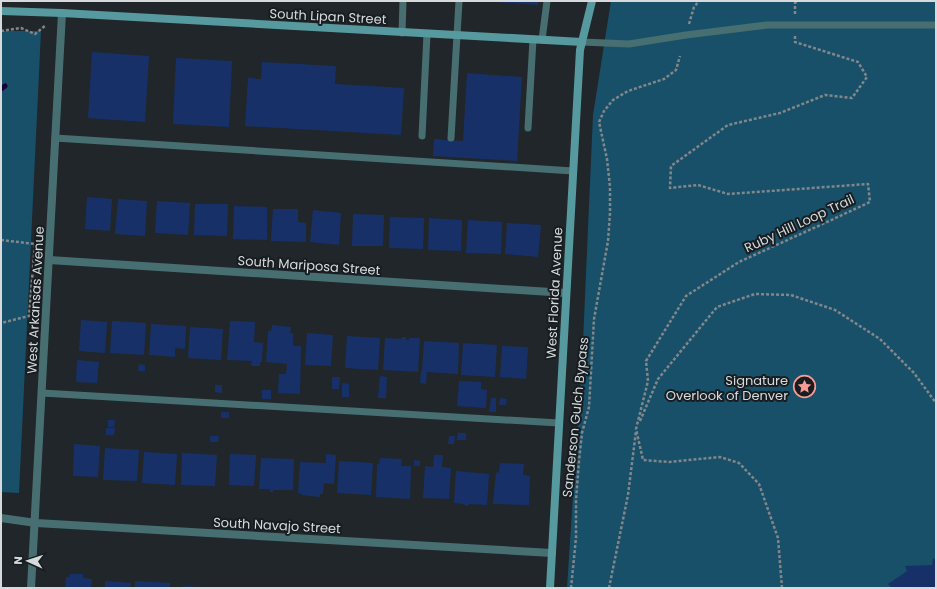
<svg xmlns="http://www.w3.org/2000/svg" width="937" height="589" font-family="Poppins,sans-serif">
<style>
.green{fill:#18506a}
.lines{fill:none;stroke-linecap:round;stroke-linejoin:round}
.stream{stroke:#160037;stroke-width:5}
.building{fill:#173168}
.path{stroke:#82878a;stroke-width:2.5;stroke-dasharray:3 2;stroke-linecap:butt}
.lane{stroke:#476f72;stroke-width:7}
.street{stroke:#476f72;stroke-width:8}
.secondary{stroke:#56999e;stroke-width:8}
.labels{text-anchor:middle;stroke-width:4;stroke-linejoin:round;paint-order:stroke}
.street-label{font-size:13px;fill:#d6dadc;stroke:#171d20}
.poi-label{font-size:13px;fill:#d6dadc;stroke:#171d20;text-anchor:end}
</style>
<rect width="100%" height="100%" fill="#202629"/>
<g class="green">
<polygon points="611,1 936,1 936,588 567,588 583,342 593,115"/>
<polygon points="1,31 41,31 19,493 1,492"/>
</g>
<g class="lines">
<polyline class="stream" points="1,89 5,86"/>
</g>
<g class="building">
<polygon points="496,1 538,1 538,5 496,2"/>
<polygon points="92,52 149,56 145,122 88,118"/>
<polygon points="176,58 232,61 229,127 173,124"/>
<polygon points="262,62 336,66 335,84 404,88 401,135 245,126 248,78 261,79"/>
<polygon points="467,73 522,77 517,161 433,156 434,139 463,141"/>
<polygon points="87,197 112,199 110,231 85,229"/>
<polygon points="118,199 147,201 145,236 115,234"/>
<polygon points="157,201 190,203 188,235 155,233"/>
<polygon points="195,204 228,204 227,236 194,235"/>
<polygon points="234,206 267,207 267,240 233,239"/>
<polygon points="273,209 298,209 298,222 306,223 306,242 271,241"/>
<polygon points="313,210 341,213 339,245 310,242"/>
<polygon points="353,214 384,215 383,246 352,246"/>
<polygon points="390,217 424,218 423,249 389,248"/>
<polygon points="429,218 462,220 461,251 428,250"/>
<polygon points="468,220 502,222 501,254 466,253"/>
<polygon points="507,223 541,225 538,257 505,254"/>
<polygon points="81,320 107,322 105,353 79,351"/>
<polygon points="112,321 146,323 144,355 110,353"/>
<polygon points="230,321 255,322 254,342 263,343 262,362 260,362 260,366 251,366 252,361 227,360"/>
<polygon points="151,324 186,326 185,349 175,348 175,357 149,355"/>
<polygon points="272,325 291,327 290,333 293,333 293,346 301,346 300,394 278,393 279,374 286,374 287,364 266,362 268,331 271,331"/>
<polygon points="190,327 223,329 221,360 188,358"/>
<polygon points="307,333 333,335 331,366 305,365"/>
<polygon points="347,336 380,338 378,370 345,368"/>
<polygon points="402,337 406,337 406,340 409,340 409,338 420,338 418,372 383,370 385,338 401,339"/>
<polygon points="424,341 459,343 458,374 427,372 426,384 420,383 421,371 422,371"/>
<polygon points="463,343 497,345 495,377 461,375"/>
<polygon points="502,346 528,347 526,379 500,377"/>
<polygon points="77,360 99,362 97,383 76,382"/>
<polygon points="139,364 145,365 145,371 138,371"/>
<polygon points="380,376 387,377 386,398 378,398"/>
<polygon points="332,377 340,377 339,389 332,389"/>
<polygon points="459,381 481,382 481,389 487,390 486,408 457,406"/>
<polygon points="342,383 349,384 349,397 342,397"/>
<polygon points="215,385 222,385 222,393 215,392"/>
<rect x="262" y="390" width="9" height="9"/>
<polygon points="491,398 496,398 496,412 489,412"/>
<polygon points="500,398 507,399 506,405 499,405"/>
<rect x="221" y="412" width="8" height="6"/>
<polygon points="108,420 115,420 114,427 108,427"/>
<polygon points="106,428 115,428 114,435 106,435"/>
<polygon points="458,433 466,433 466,440 457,440"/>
<polygon points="210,436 219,436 218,442 210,442"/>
<polygon points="449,436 455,436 454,444 448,444"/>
<polygon points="74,444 100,446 98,477 73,476"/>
<polygon points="105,448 139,450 137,481 103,480"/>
<polygon points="144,452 177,454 175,485 142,483"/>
<polygon points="182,453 217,455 215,486 181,485"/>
<polygon points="230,454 256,455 254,486 229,485"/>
<polygon points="326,454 336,455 334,484 324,483 323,494 320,494 320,497 301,495 301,493 298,493 300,462 326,463"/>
<polygon points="434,455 443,455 442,467 451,468 449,499 423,498 425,466 433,467"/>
<polygon points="261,458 294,459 293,490 273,490 273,492 270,492 270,489 259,489"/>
<polygon points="380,458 402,459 401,466 411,466 410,499 376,497 377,464 379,464"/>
<polygon points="414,460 420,461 420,466 414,466"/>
<polygon points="339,461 373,463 371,495 337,493"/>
<polygon points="500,463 524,464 523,475 530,476 529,505 493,504 496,472 499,473"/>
<polygon points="456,471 489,474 487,505 469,504 468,506 464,505 464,504 454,503"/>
<polygon points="933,558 936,560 936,588 892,588 888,584 907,571 905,566 932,565"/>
<polygon points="70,574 83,574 83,578 92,579 91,588 65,588 66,577 70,577"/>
<polygon points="105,581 131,583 130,588 105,588"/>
<polygon points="135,581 170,583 170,588 135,588"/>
<polygon points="183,586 201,587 200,588 183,588"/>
</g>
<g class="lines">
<g class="path">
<polyline points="795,14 795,3 797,1"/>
<polyline points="689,24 694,7 699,1"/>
<polyline points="1,31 21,28 35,34 46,25"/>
<polyline points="1,240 35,244 29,316 1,323"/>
<polyline points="640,421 658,379 717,307 755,294 791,295 835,310 880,339 914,373 936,403"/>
<polyline points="571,588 576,538 576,500 579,461 582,433 589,407 594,319 608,241 610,213 610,187 607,159 599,122 604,111 613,100 628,91 664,79 676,70 680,56"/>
<polyline points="609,588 628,495 636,431"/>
<polyline points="782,588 778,538 759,484 739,463 720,457 669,462 643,460 636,429 648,381 646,361 686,296 739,262 827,222 870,202 868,184 728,194 698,185 670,188 671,166 728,125 780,113 825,95 852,98 867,77 858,62 795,42 795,35"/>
</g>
<g class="lane">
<polyline points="402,33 403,1"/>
<polyline points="542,40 547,1"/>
<polyline points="582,42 629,44 686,35 767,25 936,25"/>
<polyline points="528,128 533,39"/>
<polyline points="422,136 427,34"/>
<polyline points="55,138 573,171"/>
<polyline points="451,138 459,1"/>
<polyline points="42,393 559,423"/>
</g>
<g class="street">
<polyline points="49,260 566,293"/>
<polyline points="1,518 36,523 552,553"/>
<polyline points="31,588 62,13"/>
</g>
<g class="secondary">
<polyline points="1,11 62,13 582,42"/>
<polyline points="550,588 580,50 592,1"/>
</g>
</g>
<defs>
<symbol id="sight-ring" viewBox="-11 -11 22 22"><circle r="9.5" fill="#171d20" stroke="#f59c94" stroke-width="1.5"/><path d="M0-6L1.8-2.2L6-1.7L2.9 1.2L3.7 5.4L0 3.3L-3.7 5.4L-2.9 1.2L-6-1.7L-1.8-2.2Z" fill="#f59c94"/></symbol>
</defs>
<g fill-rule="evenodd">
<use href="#sight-ring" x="792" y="374" width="25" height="25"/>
</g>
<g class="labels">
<g class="street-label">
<text transform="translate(328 16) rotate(3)" y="5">South Lipan Street</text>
<text transform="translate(799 223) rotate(-25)" y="5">Ruby Hill Loop Trail</text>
<text transform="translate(309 265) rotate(4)" y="5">South Mariposa Street</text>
<text transform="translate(554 293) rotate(-87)" y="5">West Florida Avenue</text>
<text transform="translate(35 300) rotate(-87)" y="5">West Arkansas Avenue</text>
<text transform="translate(575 417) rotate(-84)" y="5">Sanderson Gulch Bypass</text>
<text transform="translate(277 525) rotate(3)" y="5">South Navajo Street</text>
</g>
<g class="poi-label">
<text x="788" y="385">Signature<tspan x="788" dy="15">Overlook of Denver</tspan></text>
</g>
</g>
<rect width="937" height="589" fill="none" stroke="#d6dadc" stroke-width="4"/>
<g transform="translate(28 561) rotate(273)" stroke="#171d20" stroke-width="3" paint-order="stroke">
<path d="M0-3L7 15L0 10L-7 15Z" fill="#d6dadc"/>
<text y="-6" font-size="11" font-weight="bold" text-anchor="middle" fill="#d6dadc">N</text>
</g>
</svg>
